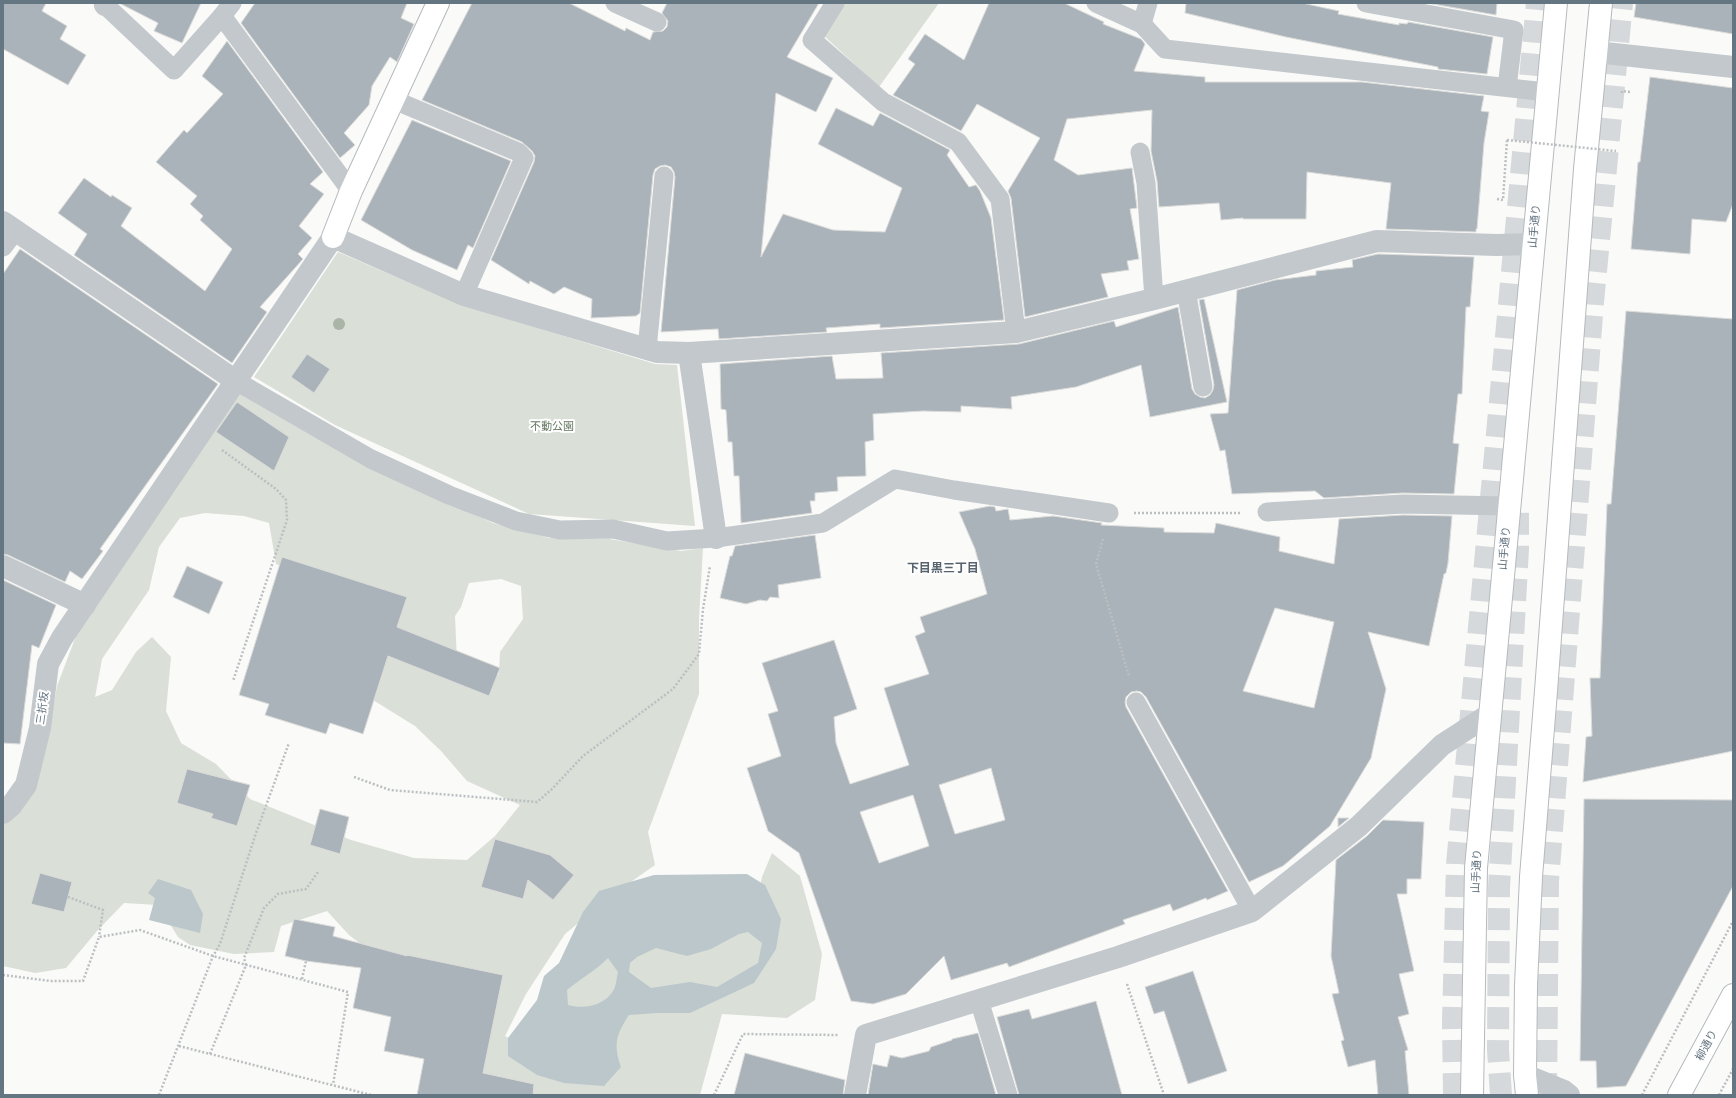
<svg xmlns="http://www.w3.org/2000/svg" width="1736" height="1098" font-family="Quicksand,'Noto Sans JP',sans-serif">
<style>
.green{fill:#dadfd7;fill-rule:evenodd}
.water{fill:#bbc7cb;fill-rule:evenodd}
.building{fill:#aab3b9;stroke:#dcdcda;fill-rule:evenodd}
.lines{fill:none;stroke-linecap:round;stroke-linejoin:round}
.highway-tunnel{stroke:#d5d9db;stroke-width:22;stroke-dasharray:22 11;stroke-linecap:butt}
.secondary-casing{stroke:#b3babf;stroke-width:24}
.primary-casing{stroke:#b5babe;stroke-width:24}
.path{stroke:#bbbfc2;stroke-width:2.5;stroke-dasharray:2 2;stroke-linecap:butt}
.lane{stroke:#c3c8cc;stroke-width:19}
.street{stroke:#c3c8cc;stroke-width:22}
.secondary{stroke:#fff;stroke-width:22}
.primary{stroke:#fff;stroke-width:22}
.path-bridge{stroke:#bbbfc2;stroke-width:2.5;stroke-dasharray:2 2;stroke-linecap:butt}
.tree{fill:#aab4a7}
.labels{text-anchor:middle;stroke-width:4;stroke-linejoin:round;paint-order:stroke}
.street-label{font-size:11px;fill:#657683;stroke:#fff}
.park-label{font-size:11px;fill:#687a64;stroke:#fff}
.neighbourhood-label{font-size:12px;font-weight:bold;fill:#57646e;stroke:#fff}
</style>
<rect width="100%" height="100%" fill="#fafaf8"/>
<g class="green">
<polygon points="841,3 939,3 879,87 821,33"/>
<polygon points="338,252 459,304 655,364 677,365 695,526 529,514 335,425 254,377"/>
<path d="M239,393L393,477L493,523L549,538L609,539L681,551L703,548L699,618V694L648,832L655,865L611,896L565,934L526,994L505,1036L526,1048L562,969L756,906L762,877L772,853L800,876L822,954L815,1000L787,1018L722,1014L700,1095H512L464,1079L371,952L349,935L327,911L281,926L274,952L234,954L190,945L178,937L158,905L124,903L97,931L66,968L35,973L3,966V820L47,741L57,686L84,615ZM205,513L244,516L269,523L276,564L333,586L373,700L415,726L441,751L467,781L520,805L495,836L467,860L414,858L351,840L250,799L216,764L181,743L166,711L171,657L152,637L136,652L112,690L95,697L102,659L149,590L159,547L180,518ZM501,579L521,586L523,619L500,652L499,674L479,687L457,662L455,616L461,607L469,583Z"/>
</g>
<g class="water">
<path d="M747,874L765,885L781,919L776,949L754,983L690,1013H657L629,1015C616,1034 613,1045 621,1067L604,1086L564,1083L537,1075L508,1056V1038L537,1000L544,976L559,963L583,912L599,891L654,875ZM748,932L762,943L758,963L717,987L690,982L651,988L629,972L630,963L637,957L656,948L687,956L711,949L739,934ZM608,958L618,972C617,977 616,983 615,987C608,1005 584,1010 568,1005L567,990C580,979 595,971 608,958Z"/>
<polygon points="158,879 191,890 203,914 200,933 149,920 155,898 148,893"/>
</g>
<g class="building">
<polygon points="3,3 46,3 42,11 67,26 60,39 86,55 68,85 3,49"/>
<polygon points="119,3 201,3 182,43 154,31 158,23"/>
<polygon points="255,3 407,3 401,18 414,24 397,62 390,57 372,86 369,105 344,133 355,145 340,158 241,23"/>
<polygon points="472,3 569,3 625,31 626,28 650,40 653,32 663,31 667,27 668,21 662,13 667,3 819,3 787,57 833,78 816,112 776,93 761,257 783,214 833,230 885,232 902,188 818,144 836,108 873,126 880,113 950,150 947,155 969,187 976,185 980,191 991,218 1004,320 880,328 880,324 826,328 827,332 719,339 718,329 661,332 675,177 674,172 671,167 665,165 660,166 655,169 653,175 640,313 636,316 591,318 592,299 564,287 554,294 530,281 529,284 491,260 534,162 535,156 532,151 522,142 422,100"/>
<polygon points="989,3 1064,3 1104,22 1103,24 1141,39 1145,44 1134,71 1205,77 1205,82 1362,82 1484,96 1481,111 1489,112 1484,143 1477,229 1476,229 1476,232 1386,229 1391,183 1307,172 1306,219 1243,219 1243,218 1221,220 1219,203 1159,207 1157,181 1151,151 1152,110 1067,119 1054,160 1078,175 1132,168 1137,208 1130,209 1139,259 1127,261 1129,270 1101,274 1108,297 1025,317 1011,198 1008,191 1040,138 977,104 961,131 893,95 915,64 908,59 925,34 964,60"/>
<polygon points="1186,3 1302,3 1339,11 1338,14 1399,25 1399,23 1407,24 1408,22 1493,37 1487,74 1438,69 1438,67 1286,37 1185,13"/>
<polygon points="1427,3 1497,3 1496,15"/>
<polygon points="1636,3 1733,3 1733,34 1634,17"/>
<polygon points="227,41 323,172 310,184 324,194 299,226 312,238 298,254 303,259 260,307 267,312 232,363 74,255 87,234 58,213 84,178 111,197 112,195 132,208 121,226 205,291 232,249 200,220 203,216 190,204 197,196 156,162 184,130 187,133 223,94 202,76"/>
<polygon points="1650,77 1733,88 1733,204 1726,222 1692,219 1690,254 1631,249 1638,162 1640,162"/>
<polygon points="412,120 511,161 473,248 468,245 457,270 412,250 361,220"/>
<polygon points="20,249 218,384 100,549 103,551 82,579 70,571 65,582 8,555 3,554 3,274"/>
<polygon points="1378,254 1474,257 1470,307 1466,307 1462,394 1458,394 1453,443 1459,444 1454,494 1402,493 1324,498 1315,491 1232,494 1225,450 1220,451 1210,414 1228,413 1237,290 1275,280 1316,275 1316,271 1353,267 1352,260"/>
<polygon points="1204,299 1227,402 1150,417 1141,365 1076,387 1011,397 1012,409 961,406 961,412 923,411 873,414 874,440 865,442 866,476 837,477 838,491 815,493 815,501 810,501 812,513 741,523 739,476 734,476 732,442 728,442 726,410 721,409 720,364 832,356 836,379 883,378 881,353 1019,344 1114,321 1116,327 1178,307 1192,389 1195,394 1200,397 1205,398 1210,395 1213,390 1214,385 1199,300"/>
<polygon points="1626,311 1733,319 1733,751 1583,782 1586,737 1592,736 1590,678 1600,678 1607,504 1611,504"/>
<polygon points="307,354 330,369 314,393 291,377"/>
<polygon points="237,402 289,437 274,471 216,432"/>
<path d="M990,506L995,507L996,511L1008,509L1010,520L1053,516L1102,523L1101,525L1164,528V532L1214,533L1216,523L1280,537L1279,551L1334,564L1339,519L1403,515L1452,516L1448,563L1446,573L1444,574L1429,646L1368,632L1386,689L1371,758L1330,826L1283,866L1249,882L1146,697L1141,692L1137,691L1131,692L1126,697L1125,702L1126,707L1228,891L1207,900L1206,898L1173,911L1170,904L1123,920L1125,924L1009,967L1007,963L951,980L944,956L906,994L873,1004L851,1001L799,853L768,831L747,768L781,756L768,714L778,711L762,663L834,640L857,709L834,717L836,743L850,784L909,765L884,688L929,674L915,636L925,632L920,617L987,594L975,549L959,512ZM1275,608L1334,622L1314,708L1243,691ZM991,768L1005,820L955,834L939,785ZM913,795L929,846L879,863L860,812Z"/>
<polygon points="815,535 821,578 778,585 779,598 770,597 767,601 760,600 746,604 720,598 730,556 732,556 735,546"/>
<polygon points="282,557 407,597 397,627 500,668 489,696 388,656 363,734 330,723 326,734 265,715 269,704 239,695"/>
<polygon points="187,566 223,582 209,614 173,597"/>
<polygon points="3,580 56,605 39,648 32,645 20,744 3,743"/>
<polygon points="187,769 250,785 237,826 211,818 213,814 177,803"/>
<polygon points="1584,799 1733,800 1733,886 1626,1086 1597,1088 1596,1061 1580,1061"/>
<polygon points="320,809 349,817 340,854 310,845"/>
<polygon points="1338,818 1349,818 1338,827"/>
<polygon points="1383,820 1424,822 1421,879 1407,879 1407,894 1397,894 1414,971 1399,974 1409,1014 1398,1017 1408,1050 1405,1051 1409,1095 1378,1095 1375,1060 1348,1067 1341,1041 1344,1040 1332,994 1339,993 1331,956 1336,860 1367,836"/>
<polygon points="495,839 550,855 574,875 553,900 528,880 523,899 481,887"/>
<polygon points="40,873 72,882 64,912 31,904"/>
<polygon points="294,919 335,927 333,936 407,956 407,955 503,975 483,1073 534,1084 533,1095 417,1095 424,1059 384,1051 391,1017 353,1008 361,968 306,961 285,956"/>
<polygon points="1193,971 1227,1071 1188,1084 1164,1011 1154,1014 1145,987"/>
<polygon points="1096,1001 1122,1095 1019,1095 997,1017 1029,1009 1032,1019"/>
<polygon points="978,1033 996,1095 868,1095 873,1064 887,1067 890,1055 902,1058 929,1051 931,1047 952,1040 952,1039"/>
<polygon points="745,1053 845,1080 843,1095 734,1095"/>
</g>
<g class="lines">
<g class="highway-tunnel">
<polyline points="1454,1095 1453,1022 1457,864 1537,3"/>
<polyline points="1501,1095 1498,1050 1499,888 1518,549 1518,504"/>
<polyline points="1546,1095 1548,881 1593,302 1622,3"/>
</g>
<defs>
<g id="secondary">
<polyline points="333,237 351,191 438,3"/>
<polyline points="1679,1095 1733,995"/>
</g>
<g id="primary">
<polyline points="1472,1095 1476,868 1556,3"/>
<polyline points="1527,1095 1525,1075 1526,985 1531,877 1546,691 1585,169 1601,3"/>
</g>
</defs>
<use href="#secondary" class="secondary-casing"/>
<use href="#primary" class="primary-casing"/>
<g class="path">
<polyline points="1622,93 1622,91 1631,92"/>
<polyline points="1497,199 1503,200 1507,140"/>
<polyline points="222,450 276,489 286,500 287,520 233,681"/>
<polyline points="1134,513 1241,513"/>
<polyline points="1103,539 1096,564 1129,676"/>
<polyline points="354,777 390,790 537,802 551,790 583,756 673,689 699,654 703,609 710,566"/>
<polyline points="68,897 103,910 99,937"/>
<polyline points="3,975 50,981 83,981 99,937 140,930 213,956 348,992 333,1085"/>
<polyline points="302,979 306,961"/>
<polyline points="1127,984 1164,1095"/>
<polyline points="179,1046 371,1095"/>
<polyline points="210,1054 246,965 244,958 264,908 278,894 306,889 318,872"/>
<polyline points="159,1095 213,956 220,944 256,833 289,743"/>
<polyline points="714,1095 743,1034 838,1035"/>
<polyline points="1642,1095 1733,921"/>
<polyline points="1719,1095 1733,1069"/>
</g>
<g class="lane">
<polyline points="103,3 174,70 222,16 232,3"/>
<polyline points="615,3 657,22"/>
<polyline points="835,3 812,40 883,102 958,142 1000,199 1016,332"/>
<polyline points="1096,3 1142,24 1165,49 1546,92"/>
<polyline points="1366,3 1514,30 1507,87"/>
<polyline points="222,16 351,191"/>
<polyline points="1142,24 1148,3"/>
<polyline points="394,100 518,152 524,158 464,295"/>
<polyline points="1140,152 1146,183 1154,299"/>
<polyline points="3,247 15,231"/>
<polyline points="1186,290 1203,387"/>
<polyline points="647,349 664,176"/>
<polyline points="236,381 371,459 449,495 516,521 560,530 613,529 667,541 716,538 823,523 895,479 954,490 1109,513"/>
<polyline points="1267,512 1403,504 1508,506"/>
<polyline points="1136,702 1252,911"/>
<polyline points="979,1000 1008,1095"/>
</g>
<g class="street">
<polyline points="105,5 105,3"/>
<polyline points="1596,52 1733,67"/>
<polyline points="3,222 236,381"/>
<polyline points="689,353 716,538"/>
<polyline points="3,566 85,605"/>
<polyline points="3,813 11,806 26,785 40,728 48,664 62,638 333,237 464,295 657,352 689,353 1016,332 1154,299 1377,241 1496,245 1533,244"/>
<polyline points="1525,1075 1564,1091 1569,1095"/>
<polyline points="855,1095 866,1035 1118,957 1252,911 1359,826 1442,745 1490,714"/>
</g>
<use href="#secondary" class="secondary"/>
<use href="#primary" class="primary"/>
<polyline class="path-bridge" points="1507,140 1616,151"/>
</g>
<circle class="tree" cx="339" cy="324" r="6"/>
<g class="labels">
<g class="street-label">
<text transform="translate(1534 226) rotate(-85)" y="4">山手通り</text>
<text transform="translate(1504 548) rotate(-85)" y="4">山手通り</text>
<text transform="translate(42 708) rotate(-82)" y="4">三折坂</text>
<text transform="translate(1476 871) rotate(-87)" y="4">山手通り</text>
<text transform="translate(1706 1045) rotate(-62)" y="4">柳通り</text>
</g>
<g class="park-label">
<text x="552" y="430">不動公園</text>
</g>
<g class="neighbourhood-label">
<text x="943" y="572">下目黒三丁目</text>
</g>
</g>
<rect width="1736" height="1098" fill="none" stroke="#657683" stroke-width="8"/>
</svg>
